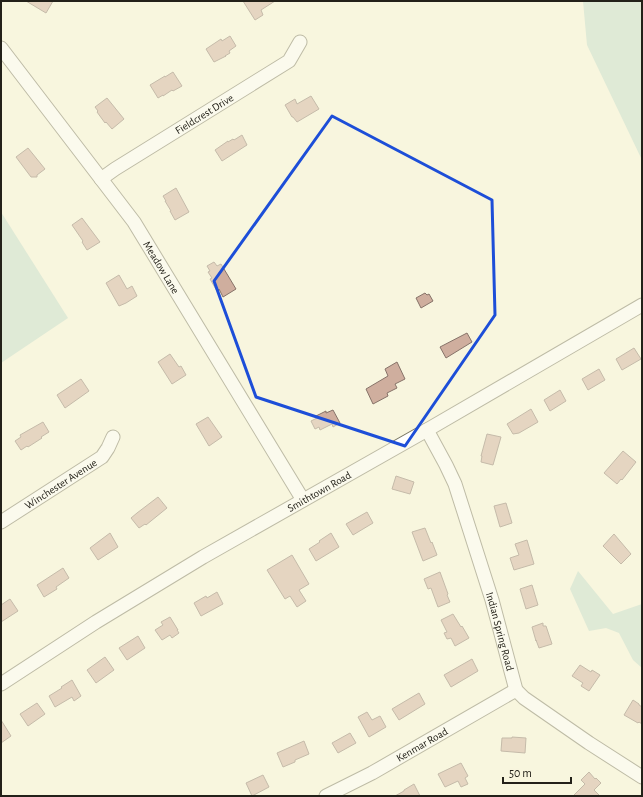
<svg xmlns="http://www.w3.org/2000/svg" width="643" height="797" font-family="'Alegreya Sans',sans-serif">
<style>
.green{fill:#c1dbcc}
.building{fill:#cfae9e;stroke:#877369}
.lines{fill:none;stroke-linecap:round;stroke-linejoin:round}
.minor-casing{stroke:#787561;stroke-width:15}
.minor{stroke:#fff;stroke-width:13}
.marked{fill:none;stroke:#1d4ed8;stroke-width:3;stroke-linejoin:round}
.labels{text-anchor:middle;stroke-width:4;stroke-linejoin:round;paint-order:stroke}
.street-label{font-size:11px;fill:#232119;stroke:#f8f5de}
</style>
<rect width="100%" height="100%" fill="#f8f5de"/>
<g class="green">
<polygon points="583,1 642,1 642,160 587,45"/>
<polygon points="1,212 68,318 1,363"/>
<polygon points="578,571 613,614 642,604 642,668 633,660 619,633 606,628 589,631 570,589"/>
</g>
<g class="building">
<polygon points="26,1 53,1 46,13"/>
<polygon points="243,1 275,1 261,10 263,15 255,20"/>
<polygon points="230,36 236,46 229,51 230,53 225,56 226,56 214,62 206,49 221,39 222,41"/>
<polygon points="173,72 182,86 173,91 172,90 163,96 163,95 158,98 150,85 165,76 165,77"/>
<polygon points="311,96 319,109 297,122 293,117 292,117 285,105 295,99 297,104"/>
<polygon points="107,98 124,119 112,129 106,122 105,123 97,112 98,111 95,107"/>
<polygon points="242,135 247,145 222,161 215,150 228,141 228,142 233,139 234,140"/>
<polygon points="28,148 45,169 37,175 37,177 31,177 16,157"/>
<polygon points="176,188 189,212 175,220 170,211 171,211 165,201 166,201 163,196"/>
<polygon points="82,218 100,242 87,250 82,242 83,241 72,225"/>
<polygon points="214,262 217,266 221,264 236,289 223,297 219,289 217,291 210,279 212,278 208,272 210,271 207,266"/>
<polygon points="119,275 127,289 132,286 137,296 126,303 119,306 106,283"/>
<polygon points="425,293 427,295 429,294 433,301 421,308 416,298"/>
<polygon points="467,333 472,342 446,358 440,347"/>
<polygon points="634,348 641,359 622,370 616,359"/>
<polygon points="170,354 179,367 181,366 186,375 172,384 158,362"/>
<polygon points="397,362 405,379 395,384 397,388 387,393 388,396 373,404 366,389 388,376 385,369"/>
<polygon points="599,369 605,380 588,390 582,379"/>
<polygon points="81,379 89,391 65,408 57,395"/>
<polygon points="560,390 566,401 550,411 544,400"/>
<polygon points="531,409 538,422 519,433 513,434 507,424"/>
<polygon points="333,410 340,423 333,427 332,424 320,430 319,427 315,429 311,421 317,418 316,416 326,411 326,413"/>
<polygon points="208,417 222,437 209,446 196,424"/>
<polygon points="43,422 49,432 41,437 42,438 28,447 27,446 21,450 15,441 21,437 20,435"/>
<polygon points="487,434 501,437 493,465 481,462 482,456 481,456"/>
<polygon points="623,451 636,462 622,480 621,479 617,484 604,473"/>
<polygon points="396,476 414,482 410,494 392,489"/>
<polygon points="158,497 167,508 146,525 145,524 139,528 131,518 137,513"/>
<polygon points="506,503 512,523 500,527 494,506"/>
<polygon points="367,512 373,523 353,535 346,524"/>
<polygon points="425,528 431,543 432,542 437,555 423,561 412,532"/>
<polygon points="110,533 118,547 98,560 90,548"/>
<polygon points="331,533 339,547 316,561 309,549 320,542 319,541"/>
<polygon points="614,534 631,554 621,564 603,546"/>
<polygon points="527,540 534,564 514,570 510,558 519,555 515,544"/>
<polygon points="292,555 309,584 299,590 306,601 297,607 290,596 285,599 267,570"/>
<polygon points="63,568 69,578 56,587 57,589 44,597 37,585"/>
<polygon points="440,572 448,594 447,595 450,602 438,607 431,588 428,589 424,579"/>
<polygon points="532,585 538,605 526,609 520,589"/>
<polygon points="217,592 223,604 201,616 194,603 206,596 207,598"/>
<polygon points="10,599 18,611 1,622 1,605"/>
<polygon points="453,614 461,627 462,626 469,638 455,646 451,638 447,639 444,633 447,632 441,620"/>
<polygon points="170,617 178,630 177,630 179,633 172,638 170,635 162,640 155,630 163,625 161,622"/>
<polygon points="543,623 543,626 546,626 552,644 539,648 536,640 536,641 532,627"/>
<polygon points="138,636 145,648 127,660 119,648"/>
<polygon points="105,657 114,670 96,683 87,670"/>
<polygon points="472,659 478,671 451,687 444,675"/>
<polygon points="580,665 591,672 592,670 600,675 589,691 581,686 583,683 572,676"/>
<polygon points="72,680 81,696 74,701 72,697 55,707 49,696 62,688 61,687"/>
<polygon points="419,693 425,704 399,720 392,709"/>
<polygon points="633,700 639,704 639,705 642,707 642,724 639,722 638,723 624,715"/>
<polygon points="37,703 45,714 28,726 20,714"/>
<polygon points="367,712 372,720 380,716 386,727 369,737 358,717"/>
<polygon points="1,720 11,736 1,743"/>
<polygon points="350,733 356,743 338,753 332,743"/>
<polygon points="512,737 526,738 525,753 501,751 502,738 512,738"/>
<polygon points="304,741 309,754 295,760 295,762 283,767 277,753"/>
<polygon points="461,763 468,776 465,778 468,784 461,787 458,781 445,787 438,774"/>
<polygon points="589,772 595,779 596,778 601,783 594,790 600,796 573,796 585,784 581,780"/>
<polygon points="263,775 269,787 252,796 246,783"/>
<polygon points="414,784 420,796 395,796 404,791 404,790"/>
</g>
<g class="lines">
<defs>
<g id="minor">
<path id="s1" d="M1,48L134,222L303,500"/>
<path id="s2" d="M101,179L115,169L289,61L300,42"/>
<path id="s3" d="M427,430L446,465L455,484L492,600L516,690L524,698L589,743L642,777"/>
<path id="s4" d="M1,522L102,457L108,448L113,437"/>
<path id="s5" d="M1,684L96,622L203,557L427,430L642,305"/>
<path id="s6" d="M326,796L372,773L516,690"/>
</g>
</defs>
<use href="#minor" class="minor-casing"/>
<use href="#minor" class="minor"/>
</g>
<path d="M0 0H643V797H0ZM332,116L492,200L495,315L405,446L256,397L214,281Z" fill="#f8f5de" fill-opacity=".55" fill-rule="evenodd"/>
<path class="marked" d="M332,116L492,200L495,315L405,446L256,397L214,281Z"/>
<g class="labels">
<g class="street-label">
<text dy="4" stroke="none"><textPath href="#s2" startOffset="122">Fieldcrest Drive</textPath></text>
<text dy="4" stroke="none"><textPath href="#s1" startOffset="272">Meadow Lane</textPath></text>
<text dy="4" stroke="none"><textPath href="#s4" startOffset="71">Winchester Avenue</textPath></text>
<text dy="4" stroke="none"><textPath href="#s5" startOffset="372">Smithtown Road</textPath></text>
<text dy="4" stroke="none"><textPath href="#s3" startOffset="215">Indian Spring Road</textPath></text>
<text dy="4" stroke="none"><textPath href="#s6" startOffset="109">Kenmar Road</textPath></text>
</g>
</g>
<rect width="643" height="797" fill="none" stroke="#232119" stroke-width="4"/>
<path d="M503 777v6h68v-6" fill="none" stroke="#232119" stroke-width="2"/>
<text x="509" y="777" font-size="12" fill="#232119" stroke="#f8f5de" stroke-width="3" paint-order="stroke">50 m</text>
</svg>
